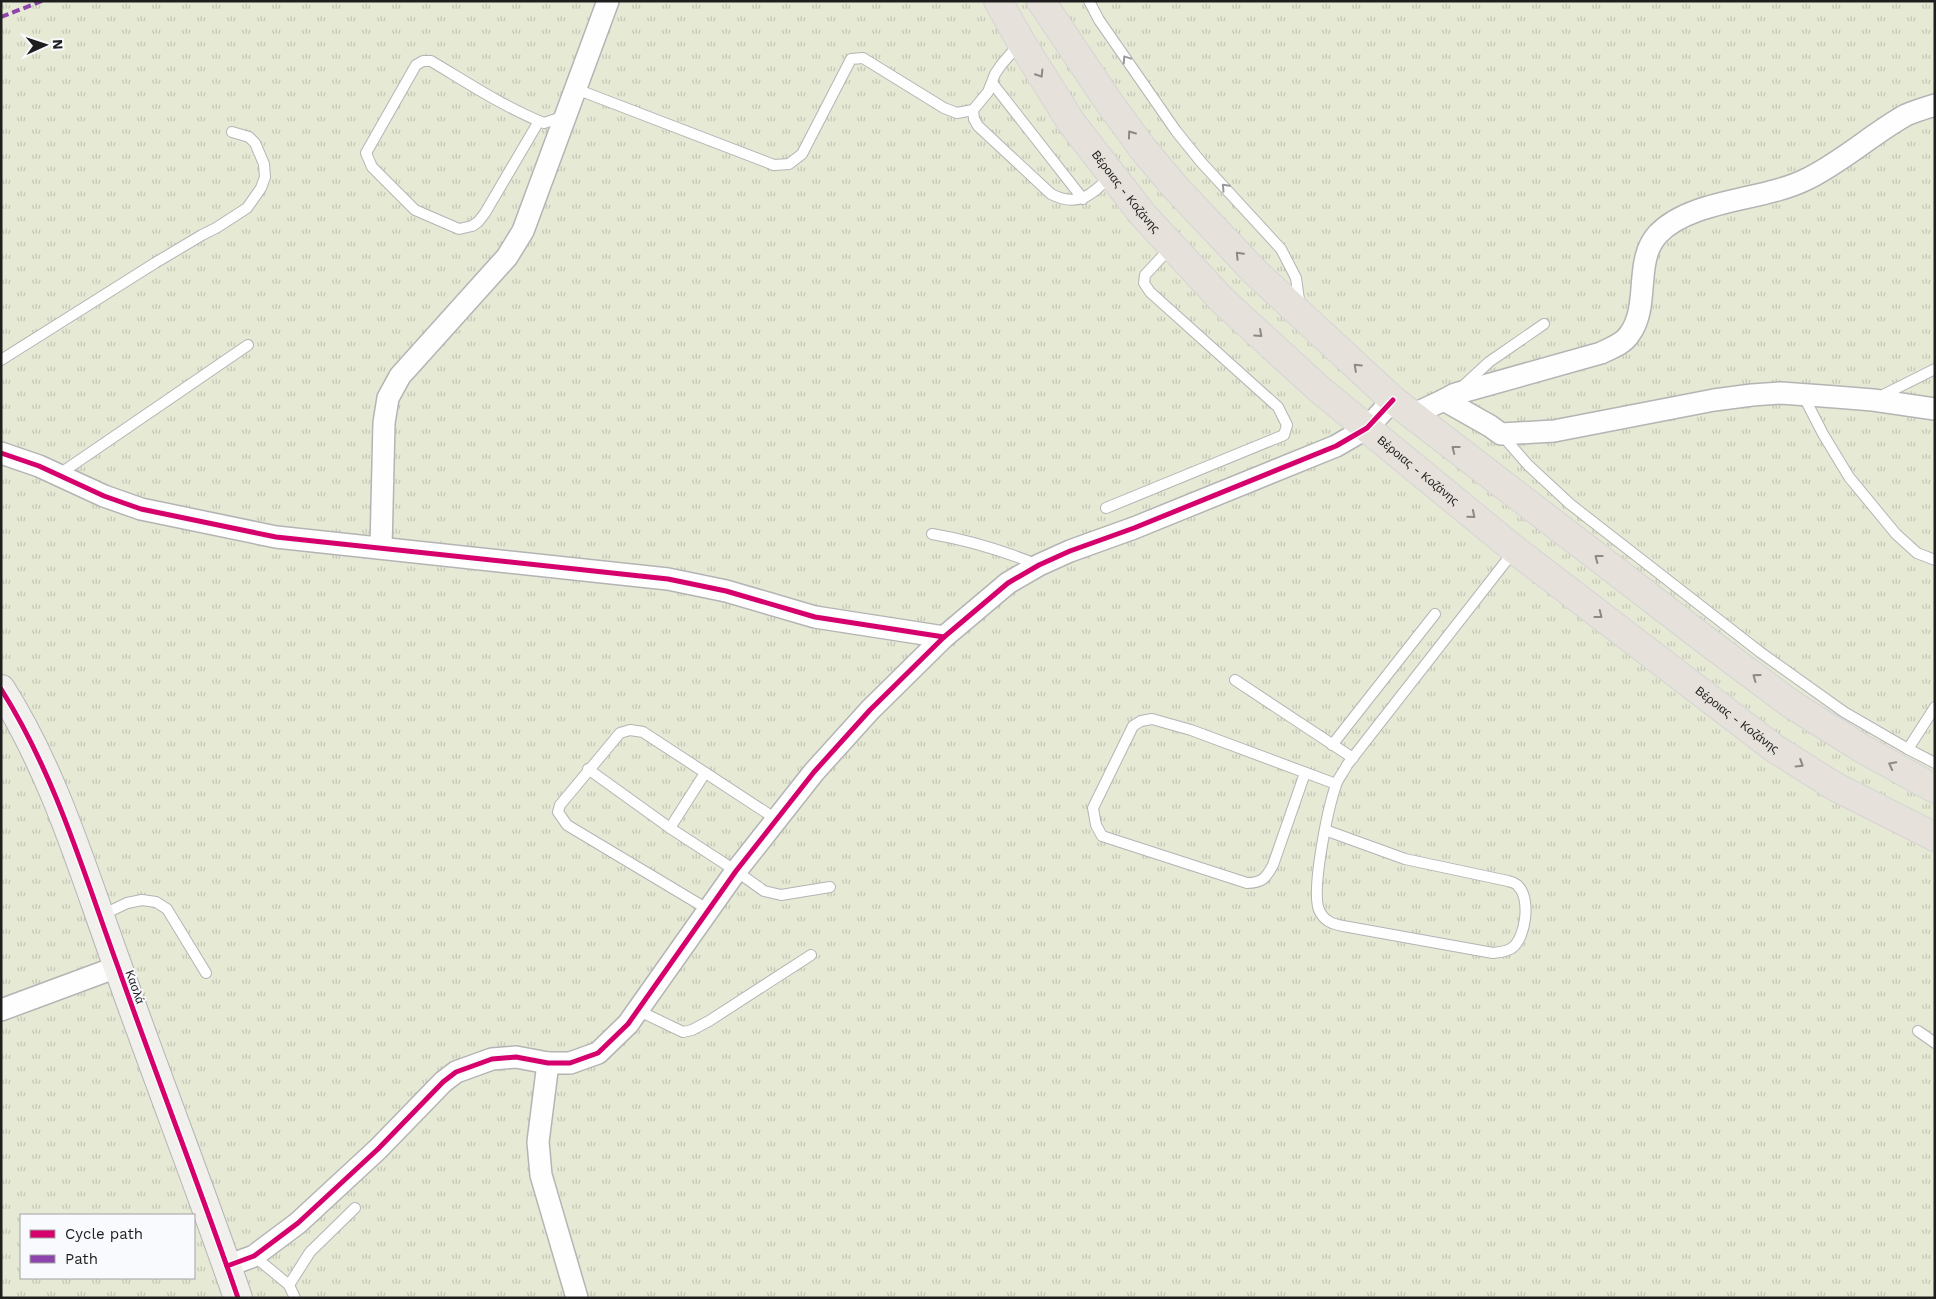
<svg xmlns="http://www.w3.org/2000/svg" width="1936" height="1299" font-family="'Work Sans',sans-serif">
<style>
.park{fill:url(#park-tufts);fill-rule:evenodd}
.lines{fill:none;stroke-linecap:round;stroke-linejoin:round}
.lane-casing{stroke:#b4b4b5;stroke-width:12}
.street-casing{stroke:#b4b4b5;stroke-width:24}
.secondary-casing{stroke:#b4b4b5;stroke-width:30}
.primary-casing{stroke:#d5d5d6;stroke-width:30}
.lane{stroke:#fefeff;stroke-width:10}
.street{stroke:#fefeff;stroke-width:21}
.secondary{stroke:#f2f0ed;stroke-width:28}
.primary{stroke:#e6e1da;stroke-width:28}
.quiet{stroke:#8e44ad;stroke-width:4;stroke-dasharray:8 4;stroke-linecap:butt}
.cycleway-casing{stroke:#f9fafd;stroke-width:8}
.cycleway{stroke:#d6006c;stroke-width:5}
.oneway{stroke:#99999a}
.oneway2{stroke:#8c8986}
.labels{text-anchor:middle;stroke-width:4;stroke-linejoin:round;paint-order:stroke}
.street-label{font-size:12px;fill:#1e1e1f;stroke:#f9fafd}
</style>
<defs>
<pattern id="park-tufts" width="24" height="20" patternUnits="userSpaceOnUse" patternTransform="scale(1.25)"><rect width="24" height="20" fill="#e6e9d4"/><path d="M3 7l-1-3M5 7V3M7 7l1-3M15 17l-1-3M17 17v-4M19 17l1-3" fill="none" stroke="#c5c7b6"/></pattern>
</defs>
<rect width="100%" height="100%" fill="#fafbfc"/>
<path class="park" d="M1,1H1935V1298H1ZM21,1215H194V1278H21Z"/>
<g class="lines">
<defs>
<g id="lane">
<polyline points="1089,1 1099,20 1176,131 1201,162 1281,249 1296,278 1300,307"/>
<path d="M1020,43L1001,65L995,74L988,92L973,110L974,119L978,126L1051,194C1078,208 1091,195 1110,177"/>
<polyline points="993,84 1083,199"/>
<polyline points="576,89 774,165 789,164 802,154 851,59 863,58 944,108 957,113 973,110"/>
<path d="M539,121L485,213L478,222L472,226L459,229L415,210L372,167L366,153L416,65L423,61H431C468,83 504,107 544,123L559,118L563,114"/>
<polyline points="1,360 155,263 202,235 216,228 247,208 261,188 265,177 264,164 255,143 249,137 232,132"/>
<polyline points="1461,388 1489,362 1544,324"/>
<polyline points="1803,395 1823,434 1849,477 1896,534 1917,553 1935,560"/>
<polyline points="1877,398 1935,369"/>
<polyline points="1501,434 1528,465 1570,504 1760,652 1844,712 1908,749"/>
<polyline points="58,475 248,345"/>
<polyline points="1106,508 1284,435 1287,425 1278,407 1150,292 1144,283 1145,275 1171,247"/>
<path d="M932,534C968,540 1004,551 1038,565"/>
<polyline points="1235,680 1353,758"/>
<polyline points="1935,707 1908,749 1935,763"/>
<polyline points="1332,745 1435,614"/>
<polyline points="588,769 670,828 736,871 764,891 781,895 830,887"/>
<path d="M1305,773L1273,865C1266,878 1262,883 1247,883L1102,836L1096,825L1093,808L1133,726L1141,721L1152,719L1191,730L1336,784"/>
<polyline points="670,828 705,773"/>
<path d="M1325,830L1405,859L1508,881C1511,882 1516,883 1518,886C1531,898 1526,938 1512,948C1506,952 1500,952 1493,953L1343,926C1332,924 1324,921 1319,910C1311,889 1328,808 1336,785C1338,778 1344,772 1347,765L1514,551"/>
<polyline points="709,910 567,825 558,812 560,805 620,733 630,730 643,732 776,819"/>
<polyline points="100,916 127,903 142,900 156,902 167,909 206,973"/>
<polyline points="637,1010 683,1032 692,1030 709,1021 811,955"/>
<polyline points="1918,1031 1935,1043"/>
<polyline points="254,1256 289,1285 295,1298"/>
<polyline points="289,1285 310,1252 355,1208"/>
</g>
<g id="street">
<path d="M1444,400L1455,394L1601,353C1611,348 1623,344 1629,335C1651,306 1633,261 1658,234C1691,199 1764,201 1807,179C1842,162 1872,134 1906,115C1915,111 1925,108 1935,105"/>
<polyline points="1412,415 1444,400 1490,426 1501,434 1554,431 1714,400 1752,395 1781,393 1836,397 1873,400 1935,409"/>
<polyline points="1,453 39,466 104,496 141,509 276,537 668,579 726,591 815,617 944,637"/>
<polyline points="381,548 384,423 388,398 400,376 507,257 523,231 608,1"/>
<polyline points="1,1010 117,967"/>
<polyline points="548,1063 538,1142 541,1175 577,1298"/>
<polyline points="227,1266 254,1256 298,1223 378,1149 443,1082 456,1072 492,1059 516,1057 548,1063 570,1063 598,1053 628,1024 736,871 814,772 870,710 944,637 1008,583 1039,565 1070,551 1134,528 1336,446 1367,428 1393,400"/>
</g>
<path id="secondary" d="M1,689C55,774 84,874 118,967C157,1078 200,1187 238,1298"/>
<g id="primary">
<path id="s1" d="M998,1L1021,42L1071,122L1143,215L1223,301L1319,389L1515,550L1774,748L1834,786L1935,837"/>
<polyline points="1041,1 1108,101 1143,149 1175,187 1255,272 1393,400 1712,645 1791,704 1861,748 1935,789"/>
</g>
</defs>
<use href="#lane" class="lane-casing"/>
<use href="#street" class="street-casing"/>
<use href="#secondary" class="secondary-casing"/>
<use href="#primary" class="primary-casing"/>
<use href="#lane" class="lane"/>
<use href="#street" class="street"/>
<use href="#secondary" class="secondary"/>
<use href="#primary" class="primary"/>
<polyline class="quiet" points="1,17 42,1"/>
<defs>
<g id="cycleway">
<polyline points="1,453 39,466 104,496 141,509 276,537 668,579 726,591 815,617 944,637"/>
<path d="M1,689C55,774 84,874 118,967C157,1078 200,1187 238,1298"/>
<polyline points="227,1266 254,1256 298,1223 378,1149 443,1082 456,1072 492,1059 516,1057 548,1063 570,1063 598,1053 628,1024 736,871 814,772 870,710 944,637 1008,583 1039,565 1070,551 1134,528 1336,446 1367,428 1393,400"/>
</g>
</defs>
<use href="#cycleway" class="cycleway-casing"/>
<use href="#cycleway" class="cycleway"/>
</g>
<defs><path id="oneway-chevron" d="M-2-3.5L2.5 0L-2 3.5" fill="none" stroke-width="1.6" stroke-linecap="round" stroke-linejoin="round" transform="scale(1.25)"/></defs>
<g class="oneway">
<use href="#oneway-chevron" transform="translate(1126 59) rotate(-124)"/>
<use href="#oneway-chevron" transform="translate(1225 187) rotate(-133)"/>
</g>
<g class="oneway2">
<use href="#oneway-chevron" transform="translate(1040 74) rotate(58)"/>
<use href="#oneway-chevron" transform="translate(1131 134) rotate(-126)"/>
<use href="#oneway-chevron" transform="translate(1239 255) rotate(-134)"/>
<use href="#oneway-chevron" transform="translate(1259 334) rotate(42)"/>
<use href="#oneway-chevron" transform="translate(1357 367) rotate(-137)"/>
<use href="#oneway-chevron" transform="translate(1455 449) rotate(-142)"/>
<use href="#oneway-chevron" transform="translate(1472 515) rotate(40)"/>
<use href="#oneway-chevron" transform="translate(1598 558) rotate(-143)"/>
<use href="#oneway-chevron" transform="translate(1599 615) rotate(38)"/>
<use href="#oneway-chevron" transform="translate(1756 677) rotate(-144)"/>
<use href="#oneway-chevron" transform="translate(1800 764) rotate(32)"/>
<use href="#oneway-chevron" transform="translate(1892 765) rotate(-152)"/>
</g>
<g class="labels">
<g class="street-label">
<text dy="4" stroke="none"><textPath href="#s1" startOffset="230">Βέροιας - Κοζάνης</textPath></text>
<text dy="4" stroke="none"><textPath href="#s1" startOffset="635">Βέροιας - Κοζάνης</textPath></text>
<text dy="4" stroke="none"><textPath href="#s1" startOffset="1040">Βέροιας - Κοζάνης</textPath></text>
<text transform="translate(135 987) rotate(70)" y="4">Κασλά</text>
</g>
</g>
<rect width="1936" height="1299" fill="none" stroke="#1e1e1f" stroke-width="5"/>
<rect x="20" y="1214" width="175" height="65" fill="#f9fafd" stroke="#a1a2a4"/>
<rect x="30" y="1230" width="25" height="8" fill="#d6006c" stroke="#a1a2a4"/>
<text x="65" y="1239" font-size="15" fill="#1e1e1f">Cycle path</text>
<rect x="30" y="1255" width="25" height="8" fill="#8e44ad" stroke="#a1a2a4"/>
<text x="65" y="1264" font-size="15" fill="#1e1e1f">Path</text>
<g transform="translate(45 45) rotate(87)" stroke="#f9fafd" stroke-width="4" paint-order="stroke">
<path d="M0-4L9 19L0 12L-9 19Z" fill="#1e1e1f"/>
<text y="-8" font-size="14" font-weight="bold" text-anchor="middle" fill="#1e1e1f">N</text>
</g>
</svg>
